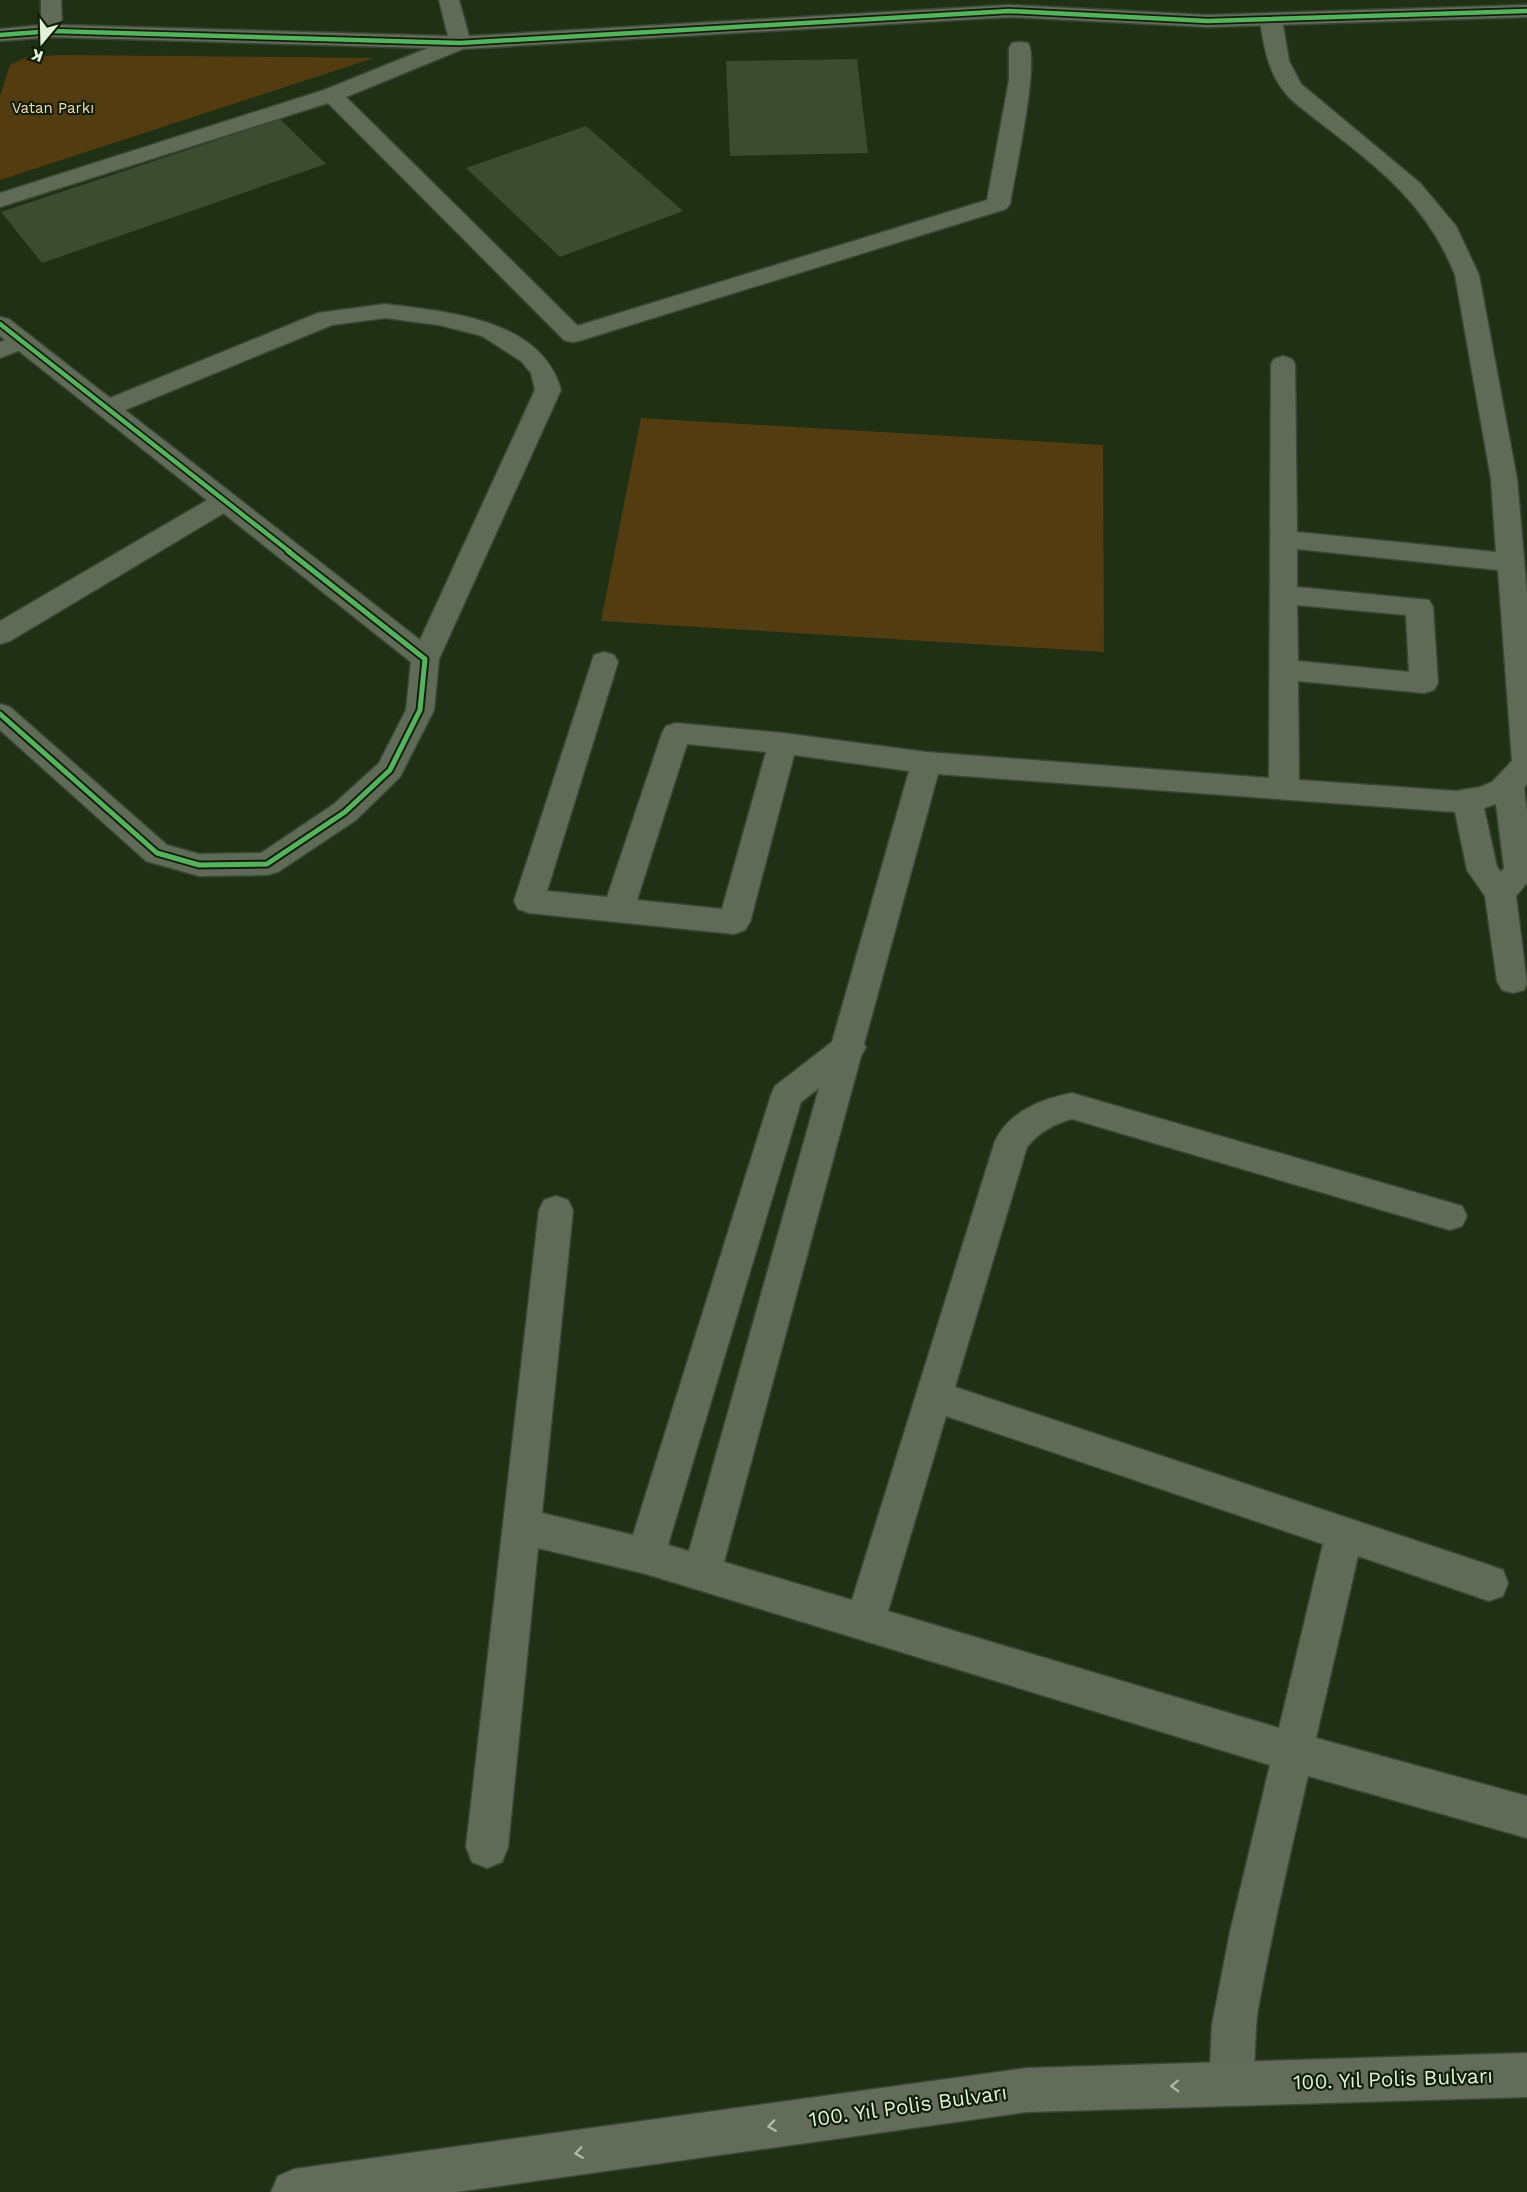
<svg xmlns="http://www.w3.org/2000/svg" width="1527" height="2192" font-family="'Work Sans',sans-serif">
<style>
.green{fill:#533c0f}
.building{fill:#3c4c30}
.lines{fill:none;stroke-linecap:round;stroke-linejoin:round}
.lane-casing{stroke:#3b4734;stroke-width:3}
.street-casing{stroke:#3b4734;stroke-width:3}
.secondary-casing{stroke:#3b4734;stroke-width:3}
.lane{fill:#5f6b57;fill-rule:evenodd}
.street{fill:#5f6b57;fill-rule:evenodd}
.secondary{fill:#636c5b;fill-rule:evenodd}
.cycleway-far1-casing{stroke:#121f0a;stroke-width:8}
.cycleway-casing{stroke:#121f0a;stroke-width:9}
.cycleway-far1{stroke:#56b35d;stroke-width:4.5}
.cycleway{stroke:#56b35d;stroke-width:5}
.oneway{stroke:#aebca5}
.labels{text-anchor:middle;stroke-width:4.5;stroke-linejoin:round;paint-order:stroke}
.far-park-label{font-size:15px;fill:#fddbad;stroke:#121f0a}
.near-street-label{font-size:21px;fill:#e0f2d6;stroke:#121f0a}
</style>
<rect width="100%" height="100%" fill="#203015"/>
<g class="green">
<polygon points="60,55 374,58 0,180 0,96 10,65 27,57"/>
<polygon points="641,418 1103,445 1104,652 601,621"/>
</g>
<g class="building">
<polygon points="857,59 868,153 730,156 726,61"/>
<polygon points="280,119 326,164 42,263 1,212"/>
<polygon points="586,126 683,211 560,257 466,168"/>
</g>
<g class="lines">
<defs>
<g id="lane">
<path d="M1271,13L1278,15L1282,19L1289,61L1301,84L1420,183L1456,226L1479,275L1517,479L1527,593V784L1524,788L1527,811V883L1516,896L1527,984L1524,990L1513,993L1502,990L1497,981L1485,896L1467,870L1455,812L938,774L864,1044L866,1047L861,1056L724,1562L852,1600L995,1141C1010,1111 1041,1099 1072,1093L1462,1206L1467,1216L1462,1226L1450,1230L1072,1119C1054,1124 1039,1132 1027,1147L955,1387L1489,1565L1503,1570L1508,1583L1503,1596L1489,1601L1358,1556L1316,1738L1527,1796V1838L1308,1776C1290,1854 1272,1931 1258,2009C1253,2039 1258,2071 1247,2100L1231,2106L1215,2100L1209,2084L1212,2025L1230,1932L1270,1765L646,1574L538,1548L508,1847L502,1862L487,1868L472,1862L466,1847L539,1210L544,1200L556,1196L568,1200L573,1210L542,1513L633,1535L771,1095L775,1086L832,1042L909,771L794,755L750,922L745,930L734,934L529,913L518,909L514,901L594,655L604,652L614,655L618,662L547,891L607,897L662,733L666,726L676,723L783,733L926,752L1269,778L1271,364L1274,359L1283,356L1292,359L1295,364L1297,532L1496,552L1491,479L1455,275C1423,193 1361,156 1295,103C1270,81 1264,51 1260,19L1264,15ZM1297,549L1498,570L1512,761L1492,782L1480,787L1456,791L1299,780L1298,681L1424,693L1434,690L1438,683L1433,607L1429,600L1297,587ZM1297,605L1406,615L1409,672L1298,661ZM687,744L766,752L722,909L637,900ZM1496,804L1504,868L1501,872L1497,867L1484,808ZM819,1088L689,1551L668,1545L801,1102ZM946,1416L1323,1544L1279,1728L888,1611Z"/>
<path d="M1020,42L1028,43C1040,62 1014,177 1010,204L1006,209L582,340L573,342L564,340L561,335L564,330L987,200L1009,80V48L1012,43Z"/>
<polygon points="22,334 31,336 34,341 31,346 0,358 0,342"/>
<polygon points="225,492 234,495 238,501 234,507 10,641 0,644 0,621 216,495"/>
</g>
<g id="street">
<polygon points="41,0 61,0 62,25 448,36 439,0 459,0 469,36 1009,5 1208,15 1527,5 1527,17 1208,27 1009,17 463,49 346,97 582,330 585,335 582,340 573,342 564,340 328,103 0,207 0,193 324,90 428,48 52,37 0,41 0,29 41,25"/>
<path d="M385,304C447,312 541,318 561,390L439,659L434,710L400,777L356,820L278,872L267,875L199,876L146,861L0,730V704L10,707L167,845L199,854L261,853L334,804L379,763L406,710L411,662L0,336V317L9,319L110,398L318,313ZM385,318L439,325L482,336L521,361L531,373L535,390L420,640L125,410L332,325Z"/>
</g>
<polygon id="secondary" points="1527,2053 1527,2097 1027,2112 456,2192 271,2192 278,2176 294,2169 1027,2068"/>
</defs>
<use href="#lane" class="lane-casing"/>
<use href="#street" class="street-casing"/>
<use href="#secondary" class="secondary-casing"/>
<use href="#lane" class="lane"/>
<use href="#street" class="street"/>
<use href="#secondary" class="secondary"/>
<defs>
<g id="cycleway-far1">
<polyline points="0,35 52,31 460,43 1009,11 1208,21 1527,11"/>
<polyline points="0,324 290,552"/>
</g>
<polyline id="cycleway" points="0,714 157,853 199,865 267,864 345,812 390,770 420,710 425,659 288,551"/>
</defs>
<use href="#cycleway-far1" class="cycleway-far1-casing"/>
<use href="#cycleway" class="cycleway-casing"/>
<use href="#cycleway-far1" class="cycleway-far1"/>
<use href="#cycleway" class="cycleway"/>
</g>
<defs><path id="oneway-chevron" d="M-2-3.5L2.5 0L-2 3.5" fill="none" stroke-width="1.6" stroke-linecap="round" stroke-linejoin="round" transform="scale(1.5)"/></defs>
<g class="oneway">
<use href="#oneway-chevron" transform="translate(1175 2086) rotate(178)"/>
<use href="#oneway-chevron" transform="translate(772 2126) rotate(172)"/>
<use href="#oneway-chevron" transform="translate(579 2153) rotate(172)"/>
</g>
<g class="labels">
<g class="far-park-label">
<text x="53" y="113">Vatan Parkı</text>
</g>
<g class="near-street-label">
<text transform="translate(1393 2079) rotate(-2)" y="7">100. Yıl Polis Bulvarı</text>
<text transform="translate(908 2106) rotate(-8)" y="7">100. Yıl Polis Bulvarı</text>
</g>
</g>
<g transform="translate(42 42) rotate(199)" stroke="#121f0a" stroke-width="4.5" paint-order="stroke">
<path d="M0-4.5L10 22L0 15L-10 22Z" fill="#e0f2d6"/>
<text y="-9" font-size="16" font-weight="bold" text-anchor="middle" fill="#e0f2d6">K</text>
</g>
</svg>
